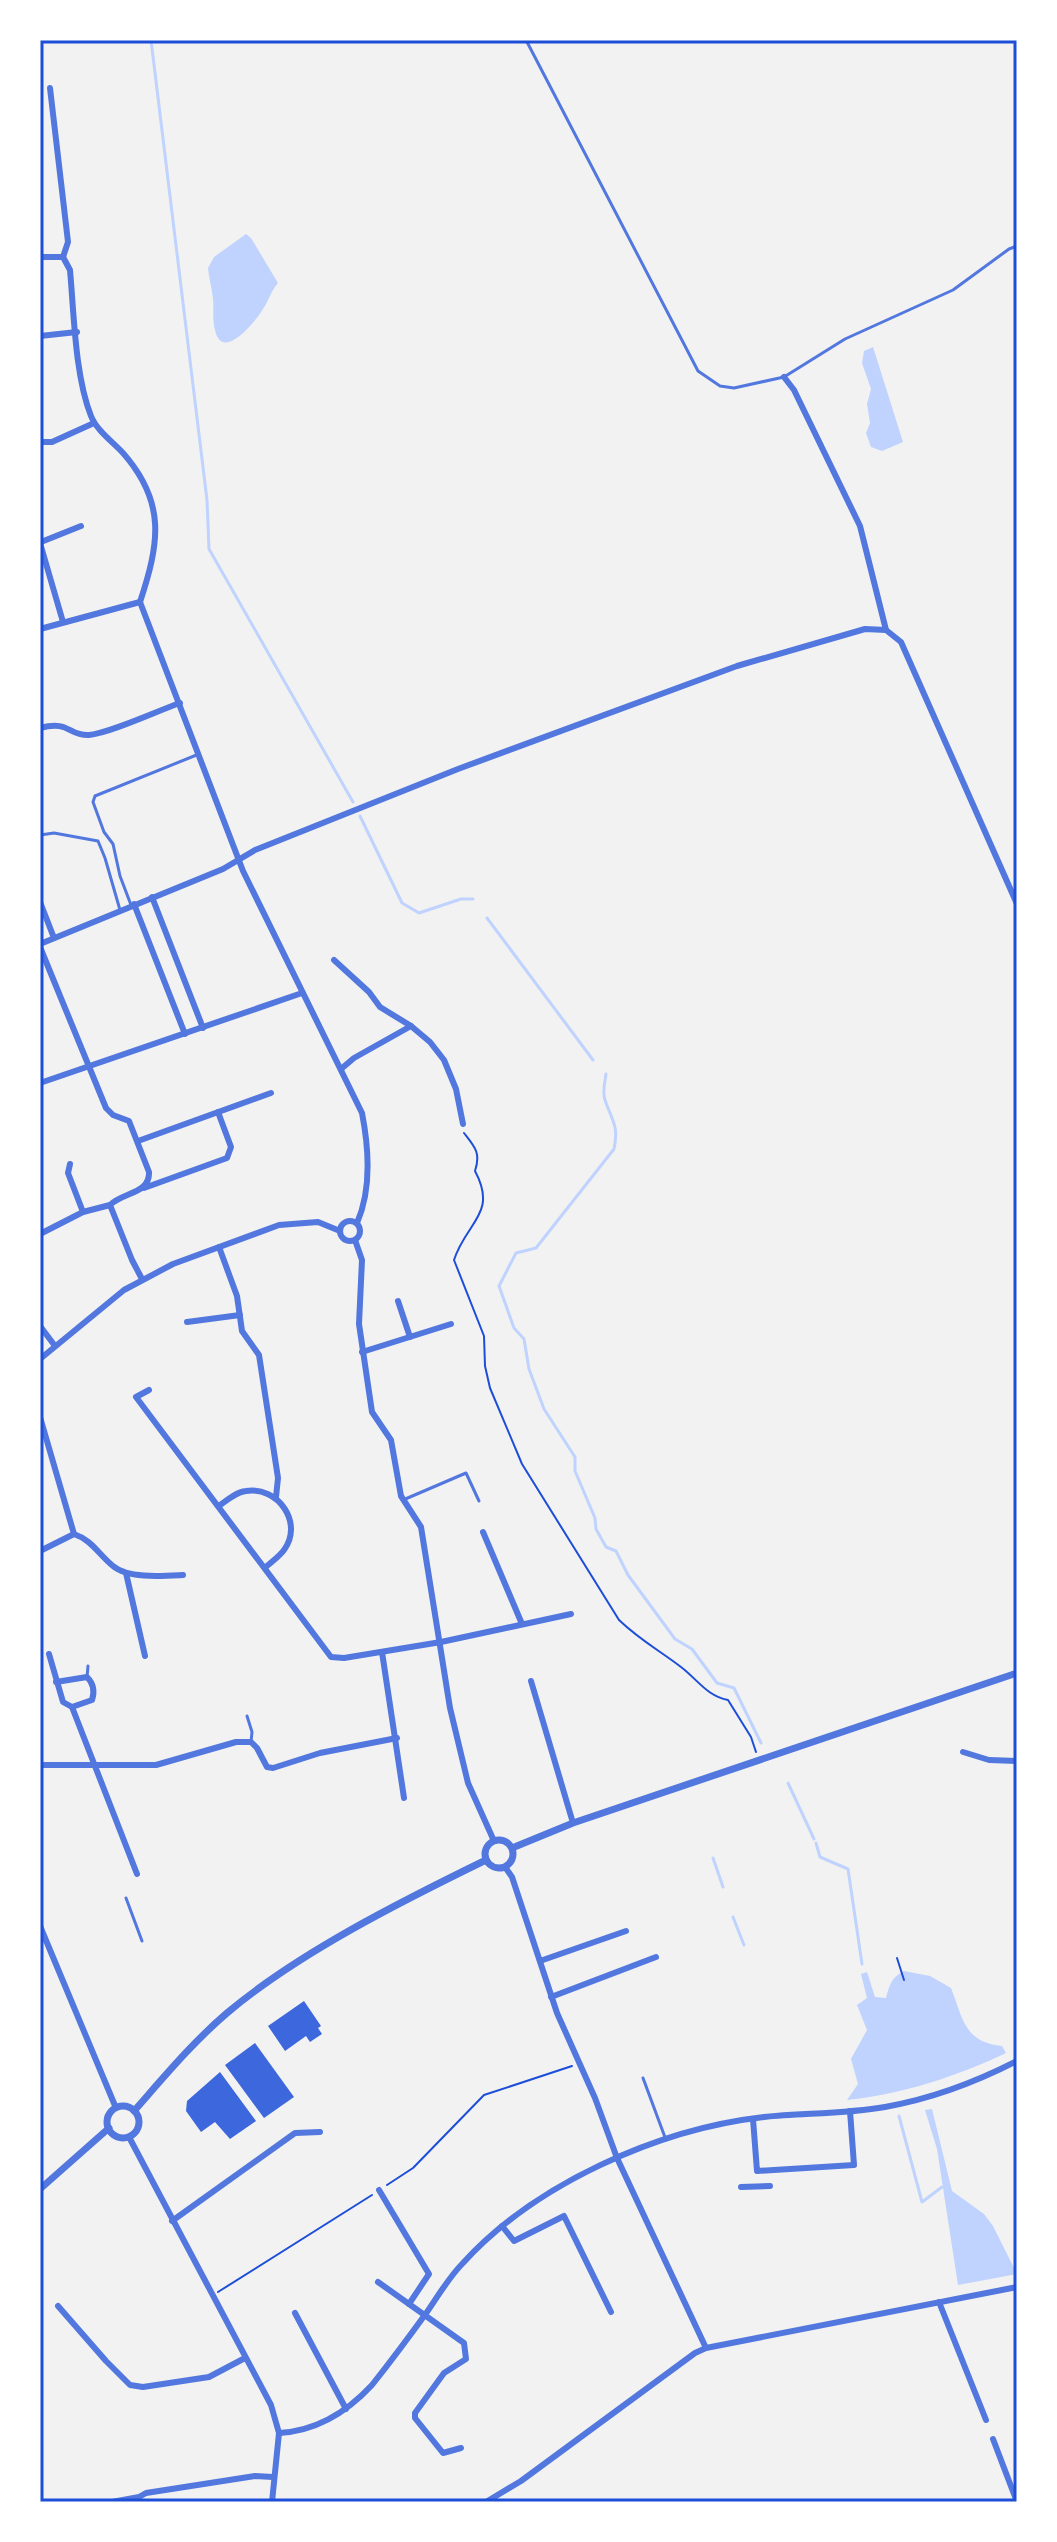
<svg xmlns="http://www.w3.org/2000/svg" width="1057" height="2542" font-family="Karla,sans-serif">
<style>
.water{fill:#bfd3fe}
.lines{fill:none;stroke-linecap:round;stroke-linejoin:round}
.stream{stroke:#bfd3fe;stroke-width:3}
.building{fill:#3d67dc}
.path{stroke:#1d4ed8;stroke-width:2}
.service{stroke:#5277de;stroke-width:3}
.minor{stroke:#5277de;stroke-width:6}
.tertiary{stroke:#5277de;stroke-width:7}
.neatline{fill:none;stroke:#1d4ed8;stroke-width:3}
</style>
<rect width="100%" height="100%" fill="#f2f2f2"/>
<g class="water">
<path d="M246,234L251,238L278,283C271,291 269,300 263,309C256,321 222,363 215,330C212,320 214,309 213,299C212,288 209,279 208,268L214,257Z"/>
<polygon points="873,347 903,442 882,451 871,447 866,433 870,423 867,404 871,389 862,363 864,351"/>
<path d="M904,1971L930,1976L951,1988C963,2019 964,2042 1002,2046L1006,2053C955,2077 903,2094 847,2100L858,2084L851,2059L867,2030L857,2005L867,1998L861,1974L867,1972L875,1997L886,1998C890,1984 891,1978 904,1971Z"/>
<polygon points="932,2109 952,2191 984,2214 993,2226 1017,2274 958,2285 937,2149 925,2110"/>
</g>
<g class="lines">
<g class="stream">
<polyline points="151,40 207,500 209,549 353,802"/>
<polyline points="360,816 402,903 419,913 461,899 473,899"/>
<polyline points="487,918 593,1060"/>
<path d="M606,1074C605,1082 602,1092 605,1100C612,1121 619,1125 614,1149L536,1248L516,1253L499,1286L514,1328L524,1339L529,1369L544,1409L575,1457V1471L595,1518L596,1529L606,1547L616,1551L628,1575L675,1639L692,1649L717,1683L734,1688L761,1743"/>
<polyline points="788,1783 814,1839"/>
<polyline points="816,1843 820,1857 848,1869 862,1964"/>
<polyline points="713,1858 723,1887"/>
<polyline points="733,1917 744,1945"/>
<polyline points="899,2116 922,2202 942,2187"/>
</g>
</g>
<g class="building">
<polygon points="304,2001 321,2026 318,2028 322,2034 310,2042 306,2036 285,2051 268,2026"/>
<polygon points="255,2043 294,2097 264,2118 225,2065"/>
<polygon points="220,2072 256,2121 230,2139 215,2122 201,2132 186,2111 187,2101"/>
</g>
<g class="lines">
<g class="path">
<path d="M464,1133C475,1147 481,1153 475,1171C498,1214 466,1222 454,1260L484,1336L485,1366L490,1388L522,1464L619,1620C641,1641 659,1650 681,1667C698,1680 707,1696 728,1700L751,1737L756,1752"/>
<polyline points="897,1958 904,1980"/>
<polyline points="387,2185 413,2168 484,2095 572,2066"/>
<polyline points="218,2292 372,2195"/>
</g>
<g class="service">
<polyline points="526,40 698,371 720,386 734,388 784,377 845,339 953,290 1009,249 1017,246"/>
<polyline points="40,835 54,833 98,841 105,858 120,910"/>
<polyline points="131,905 120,876 113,844 104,832 93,802 95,796 199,754"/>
<polyline points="403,1500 466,1473 479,1501"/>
<polyline points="87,1677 88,1666"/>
<polyline points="247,1716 252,1732 251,1742"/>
<polyline points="126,1898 142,1941"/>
<polyline points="643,2078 666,2140"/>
</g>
<g class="minor">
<polyline points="50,88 68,242 63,257"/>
<polyline points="40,257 63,257"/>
<path d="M63,257L70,270C74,314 75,376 91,416C97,431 113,442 123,453C167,503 159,544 140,602"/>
<polyline points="40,336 77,332"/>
<polyline points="784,377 794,390 860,526 886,630"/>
<polyline points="40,442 52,442 94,423"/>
<polyline points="41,542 81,526"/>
<polyline points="40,543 63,622"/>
<path d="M140,602L243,871L362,1113C369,1149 372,1189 357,1223"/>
<polyline points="40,629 140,602"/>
<path d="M40,728C70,720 68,736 89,735C110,733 157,711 180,703"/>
<polyline points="152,897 203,1028"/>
<polyline points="40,902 54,938"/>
<polyline points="134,904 185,1034"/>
<polyline points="40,944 223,869 255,850 458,769 737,666 865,629 886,630 901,642 1017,904"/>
<path d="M40,947L106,1108L113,1115L129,1121L149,1172C150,1194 123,1192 110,1205L132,1260L142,1279"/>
<polyline points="334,960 369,992 380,1007 411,1026 430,1042 444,1060 456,1089 463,1124"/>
<polyline points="341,1069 354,1058 411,1026"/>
<polyline points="40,1083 302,993"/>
<polyline points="138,1141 271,1093"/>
<polyline points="70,1164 68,1173 83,1212"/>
<polyline points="144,1188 227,1158 231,1147 218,1112"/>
<circle cx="350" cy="1231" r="10"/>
<polyline points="40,1234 83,1212 110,1205"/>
<polyline points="355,1240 362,1260 359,1324 372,1412 391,1440 401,1496 421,1527 450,1708 468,1783 494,1841"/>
<polyline points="219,1247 237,1296 242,1331 259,1355 278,1478 276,1497"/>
<polyline points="398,1301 410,1337"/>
<polyline points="187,1322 240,1315"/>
<polyline points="40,1326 55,1346"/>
<polyline points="362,1352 451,1324"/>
<polyline points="40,1359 124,1290 173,1264 279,1225 318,1222 340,1231"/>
<polyline points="149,1390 136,1397 331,1657 344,1658 441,1642 571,1614"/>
<polyline points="40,1417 74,1534"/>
<path d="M219,1506C227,1500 236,1492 246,1491C278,1486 304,1523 284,1550C279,1557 271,1562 265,1568"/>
<polyline points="483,1532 522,1624"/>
<path d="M40,1551L74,1534C92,1540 99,1555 113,1566C128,1579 164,1576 183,1575"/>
<polyline points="126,1573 145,1656"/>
<polyline points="382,1652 404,1798"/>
<polyline points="49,1654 63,1702 72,1707 137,1874"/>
<polyline points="531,1681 573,1823"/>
<path d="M56,1682L87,1677C93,1683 95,1691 92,1700L72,1707"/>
<polyline points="963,1752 989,1760 1017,1761"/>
<polyline points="40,1765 156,1765 236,1742 251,1742 257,1748 267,1767 273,1768 320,1753 397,1738"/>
<polyline points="505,1867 512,1877 557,2013 595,2098 617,2158 706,2348"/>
<polyline points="40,1926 116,2108"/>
<polyline points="540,1961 626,1931"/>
<polyline points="551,1997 656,1957"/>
<polyline points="753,2119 757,2171 854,2165 850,2111"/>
<polyline points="129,2137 271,2405 279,2433 272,2502"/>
<polyline points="741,2187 770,2186"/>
<polyline points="379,2190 429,2274 409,2304"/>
<polyline points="172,2221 295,2133 320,2132"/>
<polyline points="502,2226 514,2241 564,2216 611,2312"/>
<polyline points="378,2282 464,2343 466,2359 444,2373 415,2413 415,2418 443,2453 461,2448"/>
<polyline points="939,2302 986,2420"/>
<polyline points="58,2306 106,2361 130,2385 143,2387 209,2377 245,2358"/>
<polyline points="295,2313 346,2409"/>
<path d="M279,2433C316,2431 347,2412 372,2385C391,2361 409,2337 427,2312C438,2296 449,2277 463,2263C535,2184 658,2129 764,2117C804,2113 845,2114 885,2107C931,2099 976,2082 1017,2061"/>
<polyline points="993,2439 1017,2502"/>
<polyline points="112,2502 139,2497 146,2493 255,2476 273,2477"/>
<polyline points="486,2502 521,2481 695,2353 706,2348 1017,2287"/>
</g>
<g class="tertiary">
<circle cx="499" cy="1854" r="14"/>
<polyline points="512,1848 573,1823 1017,1673"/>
<circle cx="123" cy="2122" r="16"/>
<path d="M134,2111C164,2077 193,2042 227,2013C298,1953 402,1901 486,1860"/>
<polyline points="40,2189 109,2128"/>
</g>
</g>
<rect width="1057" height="2542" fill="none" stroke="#ffffff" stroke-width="84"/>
<rect x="42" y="42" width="973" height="2458" class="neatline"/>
</svg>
